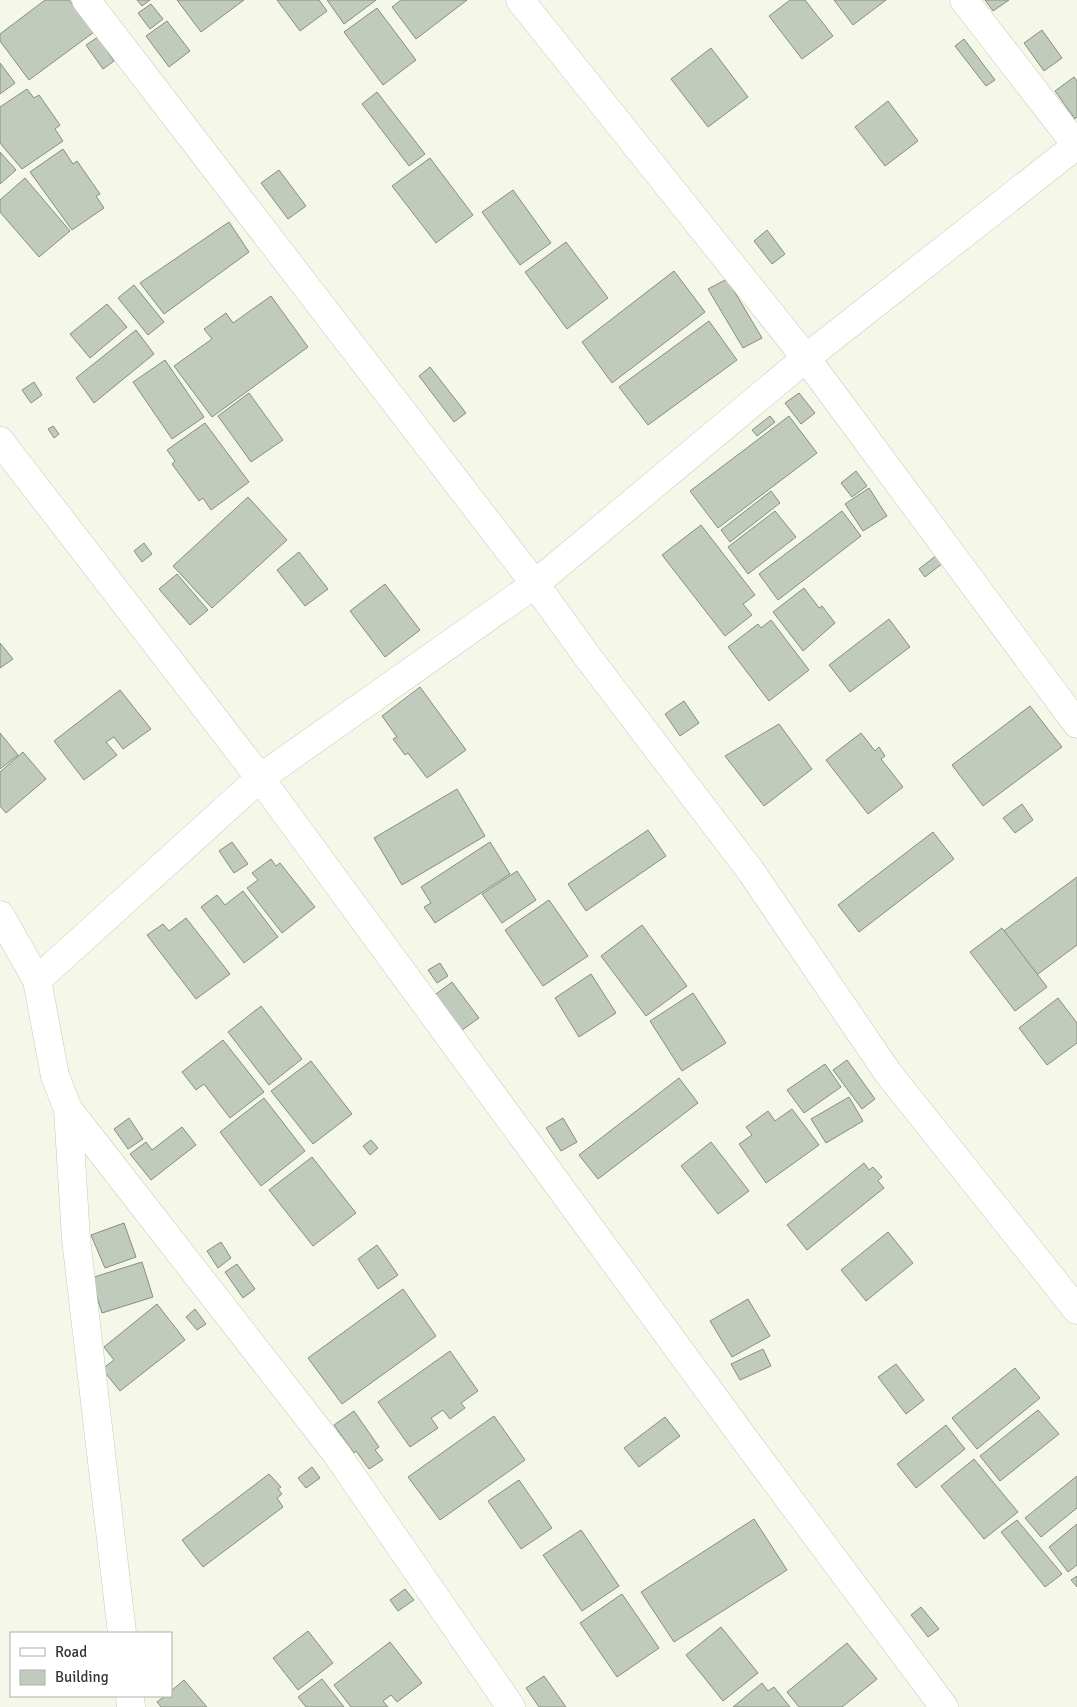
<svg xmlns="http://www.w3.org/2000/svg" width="1077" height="1707" font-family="Signika,sans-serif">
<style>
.building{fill:#c1cbbd;stroke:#868e82}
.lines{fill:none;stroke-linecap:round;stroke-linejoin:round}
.minor-casing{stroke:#c8cabb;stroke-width:29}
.minor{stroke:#fff;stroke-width:28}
</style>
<rect width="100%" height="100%" fill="#f5f8e8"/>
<g class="building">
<polygon points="45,0 69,0 94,32 29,80 0,41 0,34"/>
<polygon points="137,0 150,0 142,6"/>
<polygon points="177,0 244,0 201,32"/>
<polygon points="277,0 319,0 327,11 300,31"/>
<polygon points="327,0 376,0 344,24"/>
<polygon points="401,0 467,0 416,39 392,7"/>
<polygon points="790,0 805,0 833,36 802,59 769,16"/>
<polygon points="834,0 886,0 853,25"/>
<polygon points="985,0 1009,0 993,11"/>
<polygon points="151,4 163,19 150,29 138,13"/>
<polygon points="377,8 416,60 383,85 344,32"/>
<polygon points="167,21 190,51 169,67 146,36"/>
<polygon points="1042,30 1062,58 1044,71 1024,43"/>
<polygon points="98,37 114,61 103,69 86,45"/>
<polygon points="964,39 995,80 986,86 955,46"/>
<polygon points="711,48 748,97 708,127 671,79"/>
<polygon points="0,63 15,83 0,94"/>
<polygon points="1074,77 1077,81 1077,117 1075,119 1055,91"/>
<polygon points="27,89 34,98 39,95 60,125 55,129 63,141 22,169 0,143 0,107"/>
<polygon points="377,92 425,154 409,166 362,104"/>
<polygon points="888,101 918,141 885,166 855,127"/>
<polygon points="63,149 73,164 77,161 100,194 96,196 104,208 72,230 30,172"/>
<polygon points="0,152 16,170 0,184"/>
<polygon points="430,158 473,215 436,243 392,186"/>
<polygon points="279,170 306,206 288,219 261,183"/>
<polygon points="25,178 70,231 39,257 0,212 0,200"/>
<polygon points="513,190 551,243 520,265 482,212"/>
<polygon points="229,222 249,252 164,314 140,283"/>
<polygon points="767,230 785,254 772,264 754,241"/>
<polygon points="566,242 608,298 567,329 525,272"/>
<polygon points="674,271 705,312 612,383 582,342"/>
<polygon points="727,279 762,338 743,348 708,289"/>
<polygon points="134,285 164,322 148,335 118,298"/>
<polygon points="271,296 308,347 212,417 174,366 212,339 204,329 226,313 233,323"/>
<polygon points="107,304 127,327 90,358 70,334"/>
<polygon points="709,321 737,360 648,425 619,387"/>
<polygon points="136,330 154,354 94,403 76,378"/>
<polygon points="165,360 204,417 172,439 133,382"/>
<polygon points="430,367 466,413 454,422 419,376"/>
<polygon points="34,382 42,395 31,403 22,390"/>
<polygon points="249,393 283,440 251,462 218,416"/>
<polygon points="799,393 815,413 801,424 785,403"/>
<polygon points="770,416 775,422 757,436 752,430"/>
<polygon points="789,416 817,453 718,528 690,491"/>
<polygon points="205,423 249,482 211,510 203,498 199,501 172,464 175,461 167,450"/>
<polygon points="53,426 59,434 54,438 48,429"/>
<polygon points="856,471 867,486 852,497 841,483"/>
<polygon points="869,488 887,516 863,531 845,504"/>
<polygon points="771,491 780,503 730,542 721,530"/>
<polygon points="248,497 287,540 212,608 173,566"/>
<polygon points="775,511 796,537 748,574 728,547"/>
<polygon points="842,511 861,536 778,600 759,574"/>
<polygon points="701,525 755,595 743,604 752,615 725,636 662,555"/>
<polygon points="144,543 152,554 142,562 134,551"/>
<polygon points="299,552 328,589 305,606 277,570"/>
<polygon points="937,555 943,563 925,577 919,569"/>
<polygon points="177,574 208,610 190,625 159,589"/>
<polygon points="385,584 420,630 385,657 350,611"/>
<polygon points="804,588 819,608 822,606 835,623 803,651 773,612"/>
<polygon points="889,619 910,647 850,692 829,665"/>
<polygon points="771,620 809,670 769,701 728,647 758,624 761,628"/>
<polygon points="0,643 13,659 0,668"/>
<polygon points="420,687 466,750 427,778 408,753 405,755 393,739 397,737 382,716"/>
<polygon points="120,690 151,729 123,749 114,737 106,742 117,755 84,780 54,741"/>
<polygon points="684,701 699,723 680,736 665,714"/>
<polygon points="1030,706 1062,747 983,806 952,765"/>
<polygon points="779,724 812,769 764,806 725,756"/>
<polygon points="0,733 18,755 0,769"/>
<polygon points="861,733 875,751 879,747 885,756 881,759 903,787 868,814 826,760"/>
<polygon points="23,752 46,779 6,813 0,806 0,772"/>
<polygon points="457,789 485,836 402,885 374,838"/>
<polygon points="1022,804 1033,820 1015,833 1003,818"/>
<polygon points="648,830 666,856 586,911 568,884"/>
<polygon points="933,832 954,859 859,932 838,905"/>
<polygon points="232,842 248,864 234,873 219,851"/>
<polygon points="490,842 510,874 435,923 424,907 431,903 421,887"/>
<polygon points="271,859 276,866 280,863 315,907 282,933 247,888 258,880 252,873"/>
<polygon points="517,871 536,900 502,923 482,894"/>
<polygon points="1077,877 1077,945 1034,977 1001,933"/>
<polygon points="243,891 278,937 244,963 201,907 217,895 225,905"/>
<polygon points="549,900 588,956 543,986 505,930"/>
<polygon points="186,918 230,974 196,999 147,935 163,924 169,931"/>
<polygon points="642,925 687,986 646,1016 601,956"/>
<polygon points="1002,928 1047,987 1015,1011 970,952"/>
<polygon points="440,963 448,976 437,983 428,970"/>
<polygon points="591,974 616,1013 579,1037 555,998"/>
<polygon points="452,982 479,1018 458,1033 432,997"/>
<polygon points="693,993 726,1043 682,1071 650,1021"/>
<polygon points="1058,998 1077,1023 1077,1043 1047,1065 1019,1028"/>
<polygon points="261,1006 302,1059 269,1085 228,1032"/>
<polygon points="223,1040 264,1092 230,1118 204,1084 196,1090 182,1072"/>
<polygon points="847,1060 875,1099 862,1109 833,1070"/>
<polygon points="311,1061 352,1114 313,1144 271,1091"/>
<polygon points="825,1064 841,1087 804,1113 787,1090"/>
<polygon points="679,1078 698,1103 598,1179 579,1155"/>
<polygon points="849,1097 863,1121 826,1143 811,1119"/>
<polygon points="264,1098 305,1151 261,1186 220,1132"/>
<polygon points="792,1109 819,1145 766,1183 739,1144 752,1135 746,1127 768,1111 775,1121"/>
<polygon points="129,1118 143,1139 128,1149 114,1129"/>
<polygon points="563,1118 577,1142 561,1151 546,1128"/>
<polygon points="182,1127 196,1145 151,1180 130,1154 146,1142 152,1150"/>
<polygon points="371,1140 378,1148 370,1155 363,1146"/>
<polygon points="711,1142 749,1191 718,1214 681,1166"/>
<polygon points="312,1157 356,1213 313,1246 269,1190"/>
<polygon points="864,1163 869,1170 873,1167 882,1177 878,1181 884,1188 807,1250 787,1225"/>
<polygon points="124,1223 136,1257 105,1268 91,1235"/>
<polygon points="888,1232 913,1263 866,1301 841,1270"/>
<polygon points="221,1242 231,1258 218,1268 207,1251"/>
<polygon points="377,1245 398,1275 378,1289 358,1259"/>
<polygon points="142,1262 153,1297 102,1313 91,1278"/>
<polygon points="237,1264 255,1289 243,1298 225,1272"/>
<polygon points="403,1289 436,1336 342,1404 308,1358"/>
<polygon points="748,1299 770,1336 732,1357 710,1321"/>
<polygon points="157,1304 185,1340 120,1391 102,1369 114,1360 104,1347"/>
<polygon points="195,1309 206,1324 197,1330 186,1317"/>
<polygon points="763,1349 771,1366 740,1380 731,1364"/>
<polygon points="450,1351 478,1391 461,1403 465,1408 450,1419 443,1410 431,1418 438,1428 410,1447 378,1402"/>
<polygon points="896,1364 924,1400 906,1414 878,1377"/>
<polygon points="1015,1368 1040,1398 977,1449 952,1418"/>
<polygon points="1038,1410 1059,1434 1000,1481 980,1456"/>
<polygon points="354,1411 379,1447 375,1450 383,1460 369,1469 356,1451 354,1453 334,1425"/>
<polygon points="494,1416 525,1460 440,1520 408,1477"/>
<polygon points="665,1417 680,1436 639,1467 624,1448"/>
<polygon points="946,1425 965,1449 916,1488 897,1464"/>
<polygon points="974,1459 1018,1512 984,1539 941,1486"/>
<polygon points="312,1467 320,1478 306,1488 298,1478"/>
<polygon points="269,1474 281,1487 278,1489 282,1494 277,1498 283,1507 203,1567 182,1540"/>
<polygon points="1077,1476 1077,1508 1041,1537 1025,1518"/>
<polygon points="519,1480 552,1528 521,1549 488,1501"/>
<polygon points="754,1519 787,1570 674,1642 641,1592"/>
<polygon points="1017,1520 1062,1574 1045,1587 1001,1532"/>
<polygon points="1077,1524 1077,1565 1068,1572 1049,1547"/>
<polygon points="581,1530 619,1586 582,1611 543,1555"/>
<polygon points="1077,1576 1077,1587 1071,1580"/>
<polygon points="405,1589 414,1600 398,1611 390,1600"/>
<polygon points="622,1594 659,1648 617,1677 580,1623"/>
<polygon points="921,1607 939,1629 928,1637 911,1615"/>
<polygon points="721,1627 758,1673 723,1701 686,1655"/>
<polygon points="308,1631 333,1663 298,1690 273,1658"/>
<polygon points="390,1642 422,1683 397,1702 391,1695 383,1701 388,1707 351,1707 334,1685"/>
<polygon points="847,1643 877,1679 842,1707 799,1707 787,1692"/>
<polygon points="544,1676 566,1707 539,1707 526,1688"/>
<polygon points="322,1679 344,1707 306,1707 298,1697"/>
<polygon points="184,1680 207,1707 161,1707 157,1702 165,1696 171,1696 171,1691"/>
<polygon points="762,1683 768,1691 774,1687 790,1707 733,1707"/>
</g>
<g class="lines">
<defs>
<g id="minor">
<polyline points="86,0 535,584 587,656 750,870 888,1073 1077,1310"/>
<polyline points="520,0 806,358 1077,724"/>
<polyline points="964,0 1077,146"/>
<polyline points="0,441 260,778 754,1452 944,1707"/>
<polyline points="0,915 37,980 55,1076 68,1109 336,1453 511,1707"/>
<polyline points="37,980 260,778 535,584 806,358 1077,145"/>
<polyline points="68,1109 76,1239 122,1633"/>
<polyline points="130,1696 131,1707"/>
</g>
</defs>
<use href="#minor" class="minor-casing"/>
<use href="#minor" class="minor"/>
</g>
<rect x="10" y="1632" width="162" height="65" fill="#ffffff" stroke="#aeaeac"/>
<rect x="20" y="1648" width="25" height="8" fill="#ffffff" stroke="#aeaeac"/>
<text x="55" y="1657" font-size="15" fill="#34352f">Road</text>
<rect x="20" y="1670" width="25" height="15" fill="#c1cbbd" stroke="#aeaeac"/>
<text x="55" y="1682" font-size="15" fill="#34352f">Building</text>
</svg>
